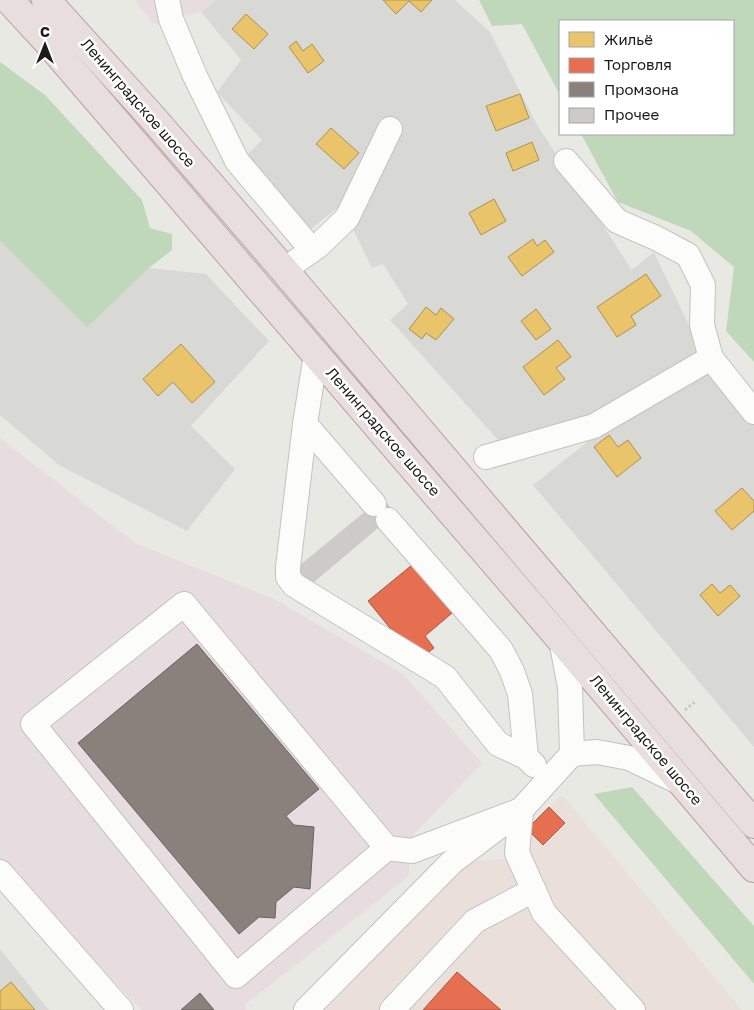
<svg xmlns="http://www.w3.org/2000/svg" width="754" height="1010" font-family="'Golos Text',sans-serif">
<style>
.residential{fill:#d8d8d5}
.commercial{fill:#ebdfda}
.industrial{fill:#e7dde1}
.forest{fill:#c0d8ba}
.homes{fill:#e9c46a;stroke:#ab9152}
.shops{fill:#e76f51;stroke:#aa5641}
.industry{fill:#8a817c;stroke:#69625f}
.building{fill:#cccbc7;stroke:#cccbc6}
.lines{fill:none;stroke-linecap:round;stroke-linejoin:round}
.minor-casing{stroke:#c2c2c0;stroke-width:26}
.highway-casing{stroke:#bc9ea1;stroke-width:30}
.path{stroke:#d0c6c2;stroke-width:3;stroke-dasharray:2.5 2.5;stroke-linecap:butt}
.minor{stroke:#fcfcfb;stroke-width:24}
.highway{stroke:#e8dedd;stroke-width:28}
.labels{text-anchor:middle;stroke-width:5;stroke-linejoin:round;paint-order:stroke}
.street-label{font-size:15px;fill:#1b1b1b;stroke:#fff}
</style>
<rect width="100%" height="100%" fill="#e9e9e4"/>
<g class="residential">
<polygon points="216,0 455,0 490,32 537,125 632,270 654,252 701,351 604,412 499,441 390,320 408,304 383,264 372,268 353,229 402,121 388,116 347,200 306,233 245,157 262,140 217,92 241,60 201,12"/>
<polygon points="0,241 87,326 149,268 206,274 269,341 191,426 235,469 187,531 59,465 0,415"/>
<polygon points="697,373 716,375 754,423 754,747 533,485 604,429"/>
<polygon points="0,949 49,1010 0,1010"/>
</g>
<polygon class="commercial" points="562,795 742,1010 326,1010 466,861 508,859 517,851 531,833 549,807"/>
<g class="industrial">
<polygon points="135,0 216,0 201,12 153,24"/>
<polygon points="0,438 135,543 274,599 403,674 482,763 414,834 408,877 246,1004 246,1010 141,1010 0,859"/>
</g>
<g class="forest">
<polygon points="479,0 754,0 754,362 726,331 734,267 691,231 618,202 581,134 733,134 733,21 560,21 560,95 522,24 492,26"/>
<polygon points="0,62 45,95 142,200 150,228 172,234 172,250 149,268 87,327 0,241"/>
<polygon points="632,787 754,926 754,984 594,794"/>
</g>
<g class="homes">
<polygon points="383,0 432,0 421,12 409,1 396,14"/>
<polygon points="246,14 268,34 254,49 232,29"/>
<polygon points="296,41 303,51 312,44 324,61 308,73 289,47"/>
<polygon points="520,94 529,118 496,131 486,106"/>
<polygon points="331,128 359,153 344,169 316,144"/>
<polygon points="532,142 539,160 513,171 506,153"/>
<polygon points="494,199 506,221 481,235 469,213"/>
<polygon points="533,239 537,246 545,240 554,252 522,276 508,257"/>
<polygon points="646,274 661,296 631,316 636,325 617,337 597,307"/>
<polygon points="426,307 436,315 441,308 454,319 436,340 426,333 422,339 409,329"/>
<polygon points="536,309 551,329 536,340 521,321"/>
<polygon points="558,340 571,357 556,368 565,379 544,395 523,367"/>
<polygon points="181,344 215,382 192,403 173,382 158,396 143,379"/>
<polygon points="609,435 618,447 628,440 641,458 617,477 594,447"/>
<polygon points="742,488 754,501 754,511 732,530 715,511"/>
<polygon points="712,584 720,593 730,585 740,596 718,616 700,595"/>
<polygon points="11,982 35,1010 0,1010 0,991"/>
</g>
<g class="shops">
<polygon points="412,565 452,613 425,636 434,648 426,654 394,633 368,601"/>
<polygon points="549,807 565,823 543,845 527,829"/>
<polygon points="457,972 501,1010 423,1010"/>
</g>
<g class="industry">
<polygon points="197,644 319,789 286,816 294,825 314,827 310,889 294,887 276,902 275,918 259,917 239,934 78,743"/>
<polygon points="200,993 214,1010 181,1010"/>
</g>
<polygon class="building" points="382,498 395,513 310,585 296,569"/>
<g class="lines">
<defs>
<g id="minor">
<polyline points="167,0 171,19 195,76 237,161 312,250"/>
<polyline points="566,161 617,221 656,238 688,255 703,285 702,325 711,358 754,412"/>
<polyline points="284,270 318,246 347,218 390,129"/>
<polyline points="316,354 305,424 374,504"/>
<polyline points="305,424 288,567 288,577 294,585 445,677 498,744 526,757"/>
<polyline points="486,457 594,426 711,358"/>
<polyline points="388,520 501,650 512,671 520,694 526,757 534,765"/>
<polyline points="561,640 570,687 572,754"/>
<polyline points="521,810 517,853 544,913 633,1010"/>
<polyline points="387,848 236,976 33,724 184,604 387,848 412,851 521,810"/>
<polyline points="0,872 121,1010"/>
<polyline points="306,1010 452,862 521,810 572,754 597,752 629,758 681,783"/>
<polyline points="392,1010 475,921 534,890"/>
</g>
<g id="highway">
<polyline points="9,0 46,40 561,640 754,868"/>
<polyline points="46,0 152,117 284,270 754,824"/>
</g>
</defs>
<use href="#minor" class="minor-casing"/>
<use href="#highway" class="highway-casing"/>
<polyline class="path" points="685,710 696,701"/>
<use href="#minor" class="minor"/>
<use href="#highway" class="highway"/>
</g>
<g class="labels">
<g class="street-label">
<text transform="translate(138 103) rotate(49)" y="5">Ленинградское шоссе</text>
<text transform="translate(383 432) rotate(49)" y="5">Ленинградское шоссе</text>
<text transform="translate(646 740) rotate(50)" y="5">Ленинградское шоссе</text>
</g>
</g>
<rect x="559" y="20" width="175" height="115" fill="#ffffff" stroke="#a4a4a4"/>
<rect x="569" y="32" width="25" height="15" fill="#e9c46a" stroke="#a4a4a4"/>
<text x="604" y="45" font-size="15" fill="#1b1b1b">Жильё</text>
<rect x="569" y="58" width="25" height="15" fill="#e76f51" stroke="#a4a4a4"/>
<text x="604" y="70" font-size="15" fill="#1b1b1b">Торговля</text>
<rect x="569" y="82" width="25" height="15" fill="#8a817c" stroke="#a4a4a4"/>
<text x="604" y="95" font-size="15" fill="#1b1b1b">Промзона</text>
<rect x="569" y="108" width="25" height="15" fill="#cccbc7" stroke="#a4a4a4"/>
<text x="604" y="120" font-size="15" fill="#1b1b1b">Прочее</text>
<g transform="translate(45 45)" stroke="#ffffff" stroke-width="4" paint-order="stroke">
<path d="M0-4L9 19L0 12L-9 19Z" fill="#1b1b1b"/>
<text y="-8" font-size="14" font-weight="bold" text-anchor="middle" fill="#1b1b1b">С</text>
</g>
</svg>
